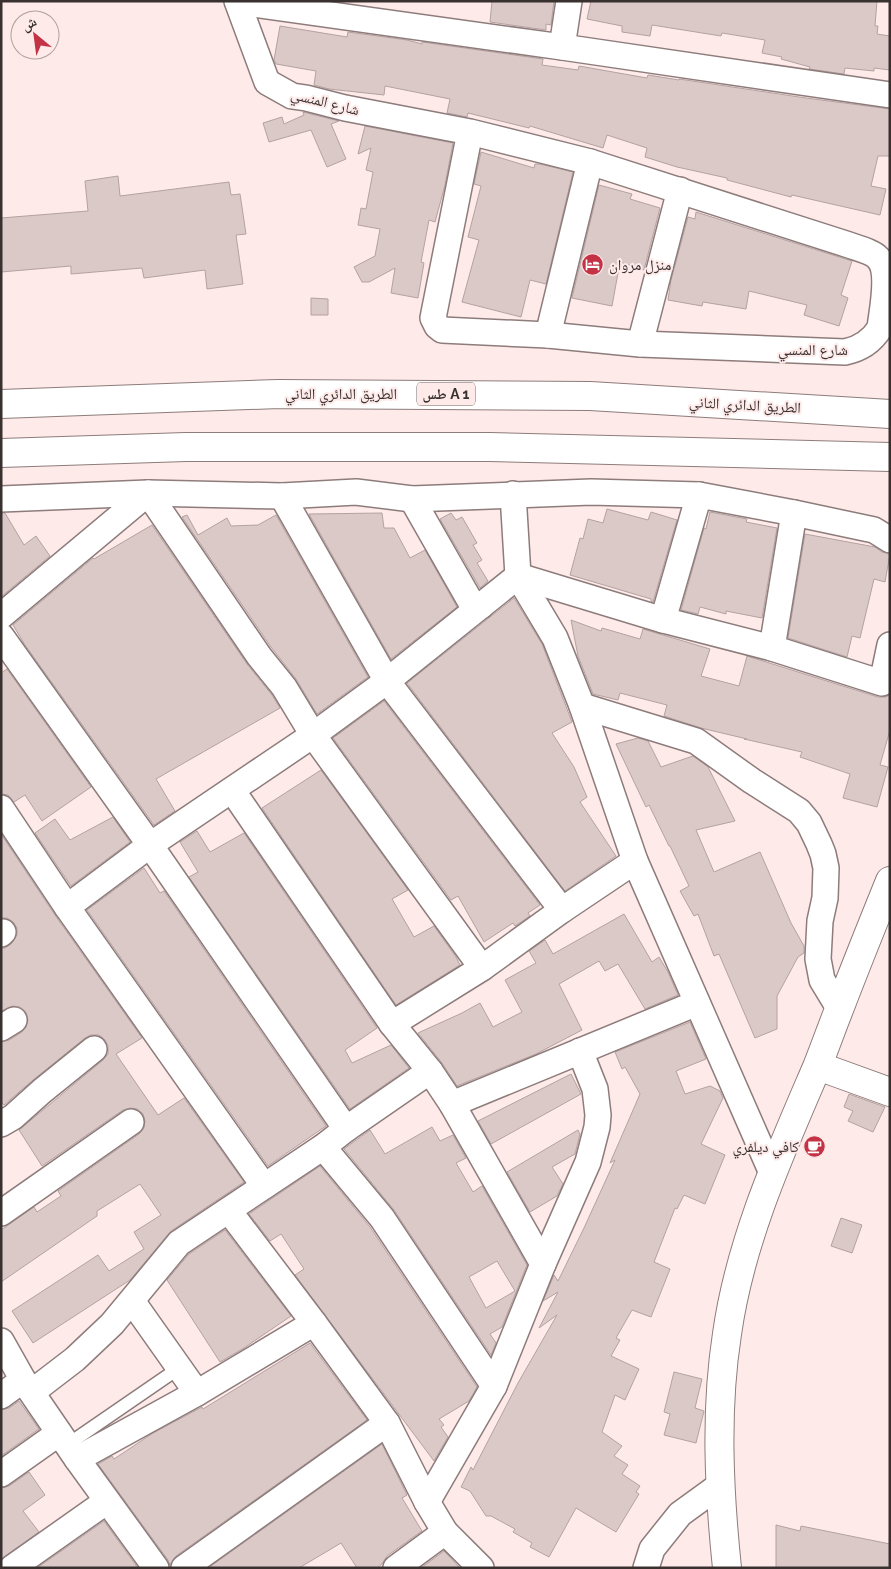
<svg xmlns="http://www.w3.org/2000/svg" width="891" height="1569" font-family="Raleway,'Noto Naskh Arabic',sans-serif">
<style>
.building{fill:#dbc9c8;stroke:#b4a2a2;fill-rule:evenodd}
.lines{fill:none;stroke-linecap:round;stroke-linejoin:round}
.service-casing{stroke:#8d7c7b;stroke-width:15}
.minor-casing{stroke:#8d7c7b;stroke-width:28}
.tertiary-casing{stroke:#8d7c7b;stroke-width:30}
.trunk-casing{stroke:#8d7c7b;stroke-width:30}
.service{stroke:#fff;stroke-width:12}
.minor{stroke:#fff;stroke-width:25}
.tertiary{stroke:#fff;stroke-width:28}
.trunk{stroke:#fff;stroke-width:28}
.labels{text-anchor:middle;stroke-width:4;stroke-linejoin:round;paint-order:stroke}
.shield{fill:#fdeae9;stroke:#736868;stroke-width:1}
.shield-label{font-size:14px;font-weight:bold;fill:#383130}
.street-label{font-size:15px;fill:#383130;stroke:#fdeae9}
.poi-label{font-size:15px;fill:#383130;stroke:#fdeae9;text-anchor:start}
</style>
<rect width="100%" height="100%" fill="#fdeae9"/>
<g class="building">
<polygon points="492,1 554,1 551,25 546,24 546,30 490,22"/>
<polygon points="591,1 877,1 875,26 878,26 877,34 890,36 890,70 874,68 874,71 845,68 844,74 809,69 810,67 781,59 782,57 762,53 765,40 722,33 721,36 652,25 650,36 622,32 622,26 587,19"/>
<polygon points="280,26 347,37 348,32 407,40 422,44 422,42 543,59 542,65 578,70 579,66 647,78 648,75 679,80 679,79 806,98 890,109 890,156 878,156 871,186 886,189 880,215 792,195 791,197 727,180 727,178 677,167 645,157 647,148 607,135 603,148 530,126 529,128 468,113 467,117 447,113 450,99 385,86 384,95 329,89 314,85 316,71 276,64 274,60"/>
<polygon points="303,112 339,121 331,124 346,159 327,167 311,130 269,142 263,123 282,117 284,124 304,115"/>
<polygon points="365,126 453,143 445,185 435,222 429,220 421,262 424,263 418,298 391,293 395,268 369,282 362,282 354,267 375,256 380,229 358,225 361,208 366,209 373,172 366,170 371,148 358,154"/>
<polygon points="481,152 534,168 535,164 540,164 573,172 546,284 530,280 521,317 462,302 479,240 468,237 481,186 474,184"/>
<polygon points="118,176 120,196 229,182 231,195 240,194 246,234 236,235 243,284 207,289 205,270 144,278 142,268 71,274 71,266 1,272 1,218 88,211 85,181"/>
<polygon points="599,185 632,194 630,199 660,208 644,270 620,262 612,306 572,298"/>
<polygon points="696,212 852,261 841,295 848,298 839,326 804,315 807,305 749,291 746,309 703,302 702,306 668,300 671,280 688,217 695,219"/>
<polygon points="311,298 328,299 328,315 311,315"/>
<polygon points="607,509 648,520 651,512 677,520 653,602 651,601 651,599 570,575 580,538 583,539 588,519 603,523"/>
<polygon points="710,512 747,519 746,522 777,528 762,618 726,611 726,614 700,607 698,614 681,610 704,528 706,529"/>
<polygon points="1,513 5,513 24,545 36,536 50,556 1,597"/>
<polygon points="382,513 384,528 394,528 410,558 425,550 457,607 391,659 309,514"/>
<polygon points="451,513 456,520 462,517 477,543 473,545 482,560 477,563 488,581 480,588 440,519"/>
<polygon points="187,515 198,535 227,518 231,526 258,525 276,515 368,677 317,714 296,679 271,647 182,517"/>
<polygon points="152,525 247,664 272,695 280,708 156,779 175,811 154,825 25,645 13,625 93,558 94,559"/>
<polygon points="805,534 875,547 882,552 890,554 885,582 874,579 860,638 852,636 847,657 788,638"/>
<polygon points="514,598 542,644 572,722 552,733 574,767 587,797 580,802 616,856 565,891 407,683"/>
<polygon points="571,620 601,631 602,628 640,639 643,629 710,649 701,676 739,686 747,656 878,697 885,697 890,695 890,730 880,765 888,767 877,807 843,798 850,774 800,757 802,752 744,739 747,739 701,728 664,716 667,705 620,693 618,700 593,694 578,656"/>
<polygon points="7,669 91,787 42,821 25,795 14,802 8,795 1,794 1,673"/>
<polygon points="384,701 540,905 528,913 530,916 515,926 513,923 484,942 458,896 451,900 333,738"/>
<polygon points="638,738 648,741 661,767 693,756 708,767 735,821 696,830 714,872 760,852 791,923 804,946 804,953 798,957 777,996 777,1029 755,1038 719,954 714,956 698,914 694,916 680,891 689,886 670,846 669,846 649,805 646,807 616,744"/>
<polygon points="321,770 408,890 392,899 414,937 434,926 456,957 460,965 396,1005 262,808"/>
<polygon points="113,817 130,842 71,886 35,833 55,819 70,840"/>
<polygon points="197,831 210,852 244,833 377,1028 345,1050 352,1063 391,1045 409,1068 350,1109 189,877 198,872 180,842"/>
<polygon points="1,834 55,915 142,1038 116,1054 158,1115 184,1098 244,1182 171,1231 130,1280 33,1343 12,1311 98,1255 109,1271 144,1249 134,1232 161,1215 140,1184 97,1211 97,1216 1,1282 1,1230 34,1207 37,1212 61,1196 58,1191 139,1134 144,1128 145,1121 143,1114 137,1109 130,1108 123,1110 42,1166 19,1130 103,1060 108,1054 108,1046 105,1040 99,1035 91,1035 85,1038 33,1080 4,1105 1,1102 1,1042 9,1040 22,1032 26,1027 28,1020 26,1012 20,1007 13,1006 1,1011 1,948 5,948 11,944 17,935 17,928 13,922 7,918 1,918"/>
<polygon points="144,868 160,893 164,891 326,1126 268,1166 87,910"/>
<polygon points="624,914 652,962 659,957 668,972 678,995 645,1009 618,964 605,971 599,961 559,984 582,1030 536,1054 457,1086 442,1063 418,1033 462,1013 480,1003 493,1027 522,1012 505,980 536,963 529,951 545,940 553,954"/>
<polygon points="690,1022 706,1059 676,1071 685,1094 710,1086 720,1091 723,1098 701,1144 725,1155 705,1204 684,1195 677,1209 675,1208 654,1262 670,1269 651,1317 632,1310 616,1338 620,1340 611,1356 639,1369 625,1400 615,1395 602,1432 622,1446 614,1456 628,1465 622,1474 640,1486 636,1492 639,1494 616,1532 576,1508 549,1557 530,1547 532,1543 513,1532 515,1529 491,1516 486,1516 470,1491 461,1487 471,1467 473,1470 518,1383 557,1315 539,1328 558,1292 543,1301 554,1275 558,1281 584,1228 615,1160 610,1163 640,1094 625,1067 622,1069 615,1052"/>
<polygon points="571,1074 581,1094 491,1144 478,1121"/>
<polygon points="849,1094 885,1107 873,1132 848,1121 853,1111 844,1107"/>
<path d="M432,1127L440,1141L453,1135L466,1158L456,1163L473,1192L482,1186L527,1265L502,1327L490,1334L496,1343L491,1355L394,1210L344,1149L370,1130L385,1154ZM497,1261L515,1291L486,1308L469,1277Z"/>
<polygon points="578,1130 580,1134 575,1154 552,1167 563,1184 557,1196 530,1212 507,1172"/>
<polygon points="320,1166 370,1227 477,1387 469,1401 439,1419 444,1425 441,1427 448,1437 434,1461 295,1275 304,1269 281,1234 270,1241 249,1214"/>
<polygon points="841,1218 862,1225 852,1253 831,1246"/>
<polygon points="225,1230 291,1316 244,1348 220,1362 167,1280 189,1254"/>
<polygon points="310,1343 367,1420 176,1556 170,1565 168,1560 98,1464 112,1456 114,1459 153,1433 202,1407 203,1409"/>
<polygon points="674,1372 702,1379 695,1408 704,1411 696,1443 664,1435 670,1414 664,1412"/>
<polygon points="19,1401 39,1429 1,1456 1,1410 9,1408"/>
<polygon points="382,1444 407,1495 402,1498 422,1531 387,1556 382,1564 377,1568 357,1568 341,1543 299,1568 212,1568 211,1566"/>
<polygon points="29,1472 45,1495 23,1511 39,1532 1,1559 1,1488 9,1486"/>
<polygon points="104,1521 138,1568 37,1568"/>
<polygon points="776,1525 800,1531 801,1526 890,1544 890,1568 776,1568"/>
<polygon points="444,1551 460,1568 421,1568"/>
</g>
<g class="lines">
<defs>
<polyline id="service" points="67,1445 179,1368"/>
<g id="minor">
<path d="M237,1L267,82L292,96L306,98L345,108L470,132L590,162L849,245C857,248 873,252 878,258C891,271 882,310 880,328C872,341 860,349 845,352L640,344L548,335L442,330L437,326L433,318L470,132"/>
<polyline points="238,2 562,47 890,95"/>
<polyline points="562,47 569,1"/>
<polyline points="548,335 590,162"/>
<polyline points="640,344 680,190"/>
<polyline points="513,494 518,576 555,638 582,706 635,861 772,1173"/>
<polyline points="282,496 387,681 562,910"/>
<polyline points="1,499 148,493 282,496 356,492 412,499 591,492 699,495 794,513 874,530 890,540"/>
<polyline points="412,499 473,606 481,606"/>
<polyline points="1,616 148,493 259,656 284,687 313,735 482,968"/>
<polyline points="663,620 699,495"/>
<polyline points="1,636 150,845 346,1129"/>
<polyline points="772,648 794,513"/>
<polyline points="582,706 696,741 752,781 799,811 809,823 819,844 823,854 826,868 825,898 820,921 818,959 822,980 839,1008"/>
<polyline points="232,790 392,1024 430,1071 452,1104 543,1264"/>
<polyline points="1,808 67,907 264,1186"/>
<polyline points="67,907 150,845 313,735 387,681 518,576 663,620 772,648 882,683 890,645"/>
<polyline points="1,934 3,932"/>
<polyline points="392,1024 482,968 562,910 635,861"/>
<polyline points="1,1028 14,1020"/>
<polyline points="452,1104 697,1003"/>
<polyline points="1,1124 13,1117 42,1091 94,1049"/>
<polyline points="323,1147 382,1218 494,1386"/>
<polyline points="229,1211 314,1323 387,1423 427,1502 445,1532 481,1568"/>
<polyline points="1,1213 131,1122"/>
<polyline points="132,1301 197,1393"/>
<polyline points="1,1341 23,1380 77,1459 156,1568"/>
<polyline points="32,1392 75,1359 112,1324 179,1243 323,1147 346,1129 430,1071"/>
<polyline points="1,1396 23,1380"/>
<polyline points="77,1459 197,1393 314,1323"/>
<polyline points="1,1474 59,1433"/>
<polyline points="427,1502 494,1386 543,1264 588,1162 597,1127 598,1115 595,1089 580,1051"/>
<polyline points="12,1568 107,1501"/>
<polyline points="184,1568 387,1423"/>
<polyline points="396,1568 445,1532"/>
<polyline points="646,1568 652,1549 680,1514 720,1485"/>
</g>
<g id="tertiary">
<polyline points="818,1066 890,1092"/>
<path d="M727,1568C719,1491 715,1411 727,1334C740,1241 780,1153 817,1067C825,1047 832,1027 840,1007C856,965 873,923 890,881"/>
</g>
<g id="trunk">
<polyline points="1,404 278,394 590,396 890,414"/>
<polyline points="1,453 186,447 490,447 890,457"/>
</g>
</defs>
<use href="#service" class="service-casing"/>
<use href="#minor" class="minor-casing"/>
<use href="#tertiary" class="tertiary-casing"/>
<use href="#trunk" class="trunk-casing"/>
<use href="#service" class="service"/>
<use href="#minor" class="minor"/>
<use href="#tertiary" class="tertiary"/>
<use href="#trunk" class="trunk"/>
</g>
<defs>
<symbol id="hotel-disc" viewBox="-11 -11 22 22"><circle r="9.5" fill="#c33345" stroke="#fdeae9"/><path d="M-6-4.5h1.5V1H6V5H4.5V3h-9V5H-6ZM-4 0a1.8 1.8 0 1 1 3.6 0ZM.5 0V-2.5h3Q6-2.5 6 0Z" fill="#fff"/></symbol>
<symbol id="cafe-disc" viewBox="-11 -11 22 22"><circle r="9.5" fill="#c33345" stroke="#fdeae9"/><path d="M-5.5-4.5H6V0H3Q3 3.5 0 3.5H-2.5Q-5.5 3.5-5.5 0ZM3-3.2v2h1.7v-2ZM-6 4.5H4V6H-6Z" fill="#fff"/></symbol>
</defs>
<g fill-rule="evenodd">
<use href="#hotel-disc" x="580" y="252" width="25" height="25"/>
<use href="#cafe-disc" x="802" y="1134" width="25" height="25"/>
</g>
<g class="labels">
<rect class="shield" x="417" y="382.5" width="58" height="23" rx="4"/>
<g class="shield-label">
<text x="446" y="399">طس A 1</text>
</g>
<g class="street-label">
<text transform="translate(325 102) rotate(14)" y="5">شارع المنسي</text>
<text x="813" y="355">شارع المنسي</text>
<text x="341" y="399">الطريق الدائري الثاني</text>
<text transform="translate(745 405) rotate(3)" y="5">الطريق الدائري الثاني</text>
</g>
<g class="poi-label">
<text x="609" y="270">منزل مروان</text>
<text x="799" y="1152" text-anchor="end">كافي ديلفري</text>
</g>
</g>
<rect width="891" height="1569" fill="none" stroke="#383130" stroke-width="5"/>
<g transform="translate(35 35) rotate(331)"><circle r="24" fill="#fdeae9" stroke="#aea09f"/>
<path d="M0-4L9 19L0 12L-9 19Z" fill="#c33345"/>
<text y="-8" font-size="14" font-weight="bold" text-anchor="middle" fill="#383130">ش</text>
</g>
</svg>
